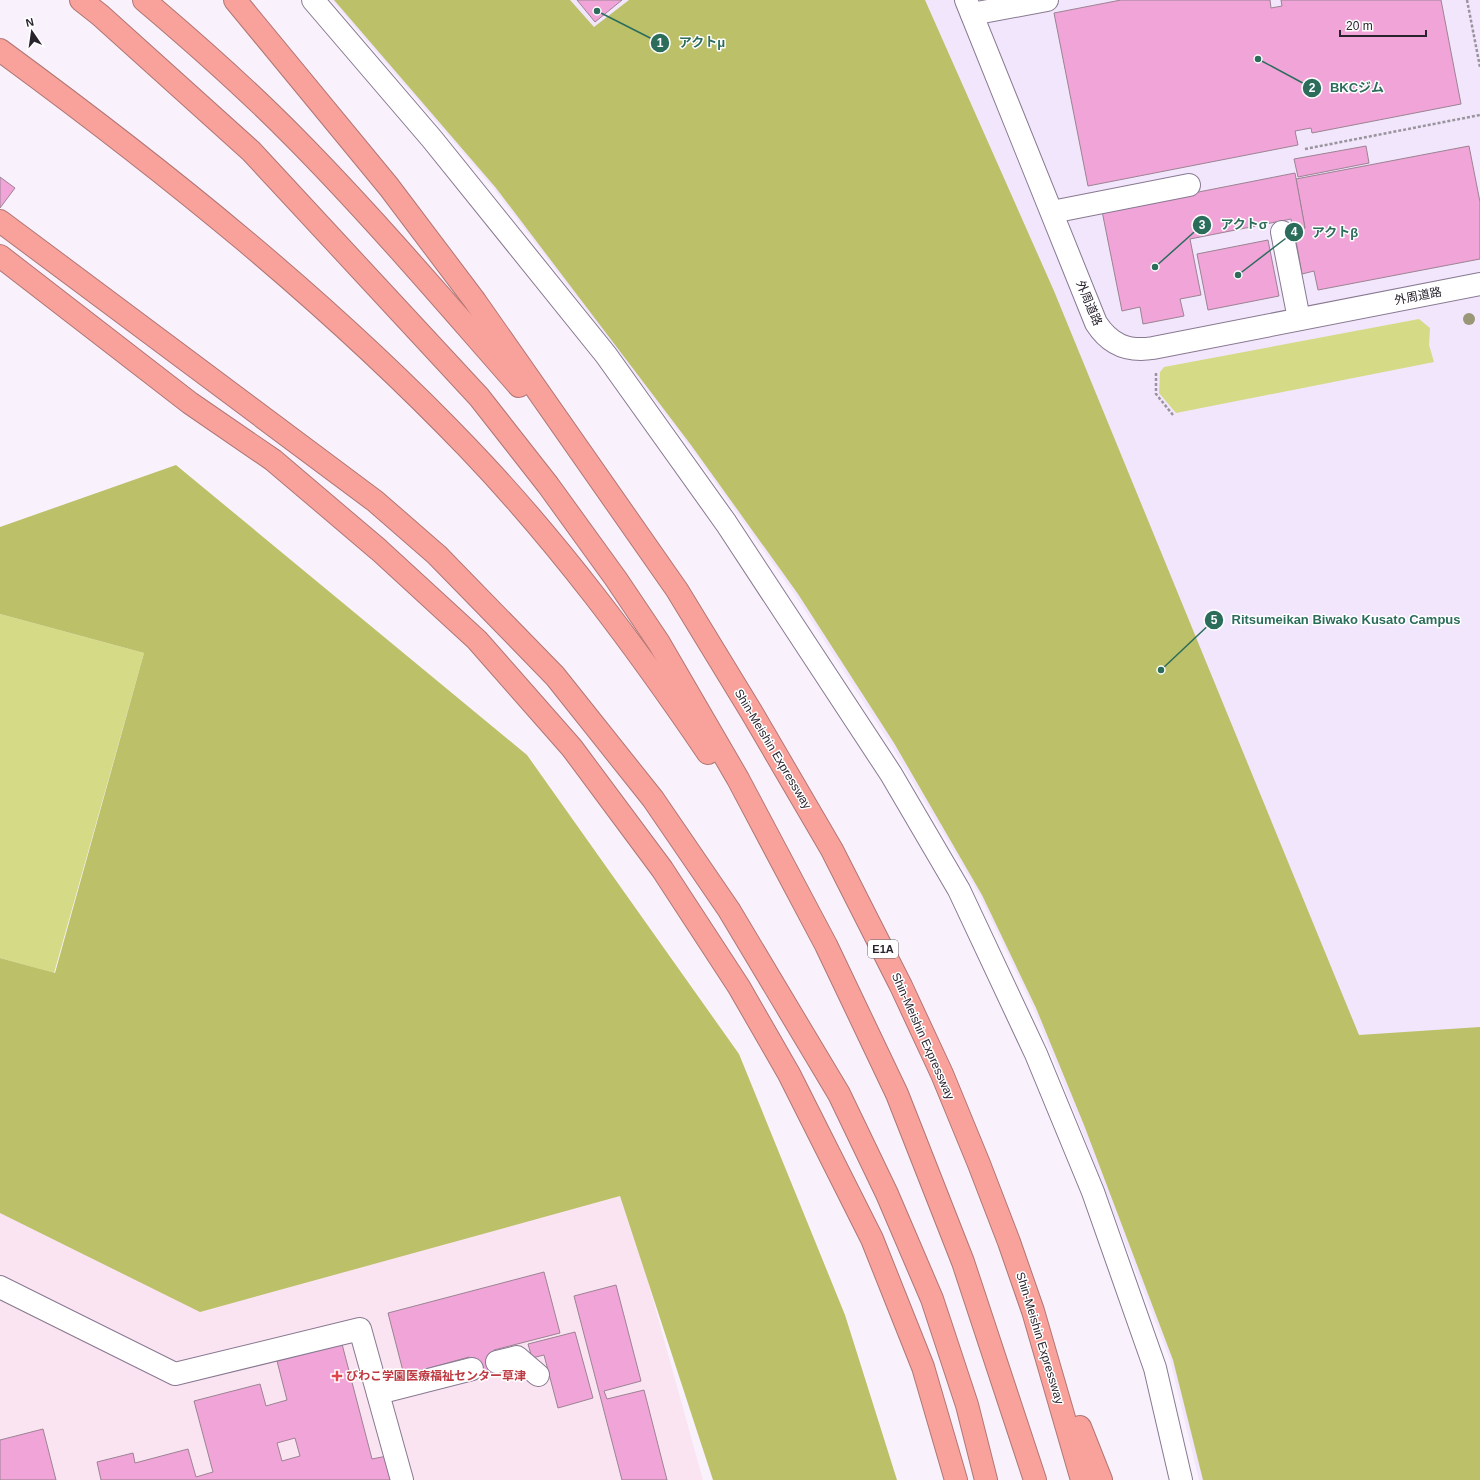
<svg xmlns="http://www.w3.org/2000/svg" width="1480" height="1480" font-family="Arial,'Noto Sans JP',sans-serif">
<style>
.education{fill:#f1e6fb}
.medical{fill:#fae4f1}
.green{fill:#d5da86}
.forest{fill:#bbc069}
.building{fill:#f0a4d8;stroke:#9c8393;fill-rule:evenodd}
.lines{fill:none;stroke-linecap:round;stroke-linejoin:round}
.minor-casing{stroke:#887991;stroke-width:24}
.highway-casing{stroke:#b07674;stroke-width:24}
.path{stroke:#9a949e;stroke-width:2.5;stroke-dasharray:3 2;stroke-linecap:butt}
.minor{stroke:#fff;stroke-width:22}
.highway{stroke:#f9a29b;stroke-width:22}
.tree{fill:#999776}
.health-dot{fill:#e0444e;stroke:#fff;stroke-width:1.5}
.labels{text-anchor:middle;stroke-width:3;stroke-linejoin:round;paint-order:stroke}
.shield{fill:#fff;stroke:#69656c;stroke-width:1}
.shield-label{font-size:11px;font-weight:bold;fill:#29232d}
.street-label{font-size:12px;fill:#29232d;stroke:#fff}
.health-label{font-size:12px;font-weight:bold;fill:#be3a42;stroke:#fff;text-anchor:start}
.leader{fill:none;stroke:#2b6c5b;stroke-width:1.5}
.callout-dot{fill:#2b6c5b;stroke:#fff;stroke-width:1.5}
.mark-label{font-size:12px;text-anchor:middle;font-weight:bold;fill:#fff}
.callout-label{font-size:13px;text-anchor:middle;font-weight:bold;fill:#2b6c5b;stroke:#fff;stroke-width:3;stroke-linejoin:round;paint-order:stroke}
</style>
<rect width="100%" height="100%" fill="#f9f2fd"/>
<polygon class="education" points="331,0 1480,0 1480,1480 1199,1480 1170,1360 1080,1126 1034,1010 980,896 891,745 795,595 689,446 494,189"/>
<polygon class="medical" points="616,1166 703,1480 0,1480 0,1174"/>
<g class="green">
<polygon points="1419,319 1430,328 1429,345 1434,362 1176,413 1159,393 1160,372 1164,367"/>
<polygon points="0,614 144,653 54,973 0,958"/>
</g>
<g class="forest">
<polygon points="334,0 570,0 594,27 629,0 925,0 1054,291 1359,1035 1480,1027 1480,1480 1203,1480 1173,1360 1084,1125 1036,1008 982,895 894,743 798,594 691,445 496,188"/>
<polygon points="176,465 527,755 739,1054 845,1315 897,1480 713,1480 620,1196 200,1312 0,1213 0,958 55,973 144,653 0,614 0,527"/>
</g>
<g class="building">
<polygon points="577,0 622,0 595,22"/>
<polygon points="1121,0 1270,0 1271,8 1282,6 1281,0 1441,0 1461,104 1312,133 1311,128 1295,131 1298,145 1088,186 1054,13"/>
<polygon points="1366,146 1369,163 1298,177 1294,159"/>
<polygon points="1469,146 1480,202 1480,259 1318,290 1314,271 1302,274 1294,230 1305,228 1296,179"/>
<polygon points="1295,173 1305,228 1293,230 1291,219 1190,239 1201,295 1180,299 1184,316 1143,324 1140,307 1122,311 1102,211"/>
<polygon points="0,177 15,188 0,208"/>
<polygon points="1268,240 1279,296 1208,310 1197,254"/>
<polygon points="544,1272 560,1333 494,1350 499,1371 475,1377 469,1357 404,1375 388,1313"/>
<polygon points="616,1285 641,1381 604,1391 607,1399 644,1390 667,1480 622,1480 574,1296"/>
<polygon points="575,1332 593,1398 558,1408 544,1355 532,1358 528,1344"/>
<path d="M342,1344L372,1459L387,1456L394,1480H101L97,1462L133,1453L135,1463L188,1449L196,1477L213,1472L194,1401L260,1384L266,1406L287,1400L277,1361ZM295,1438L300,1456L282,1461L277,1443Z"/>
<polygon points="43,1429 56,1480 0,1480 0,1440"/>
</g>
<g class="lines">
<defs>
<g id="minor">
<polyline points="313,0 432,139 606,355 726,523 891,774 959,890 1036,1054 1093,1192 1155,1368 1181,1480"/>
<path d="M966,0L1096,323C1110,345 1128,352 1153,348L1480,284"/>
<polyline points="972,14 1047,0"/>
<polyline points="1052,212 1189,185"/>
<polyline points="1282,232 1299,319"/>
<polyline points="0,1287 175,1374 360,1329 402,1480"/>
<polyline points="497,1362 517,1357 538,1375"/>
<polyline points="378,1393 472,1369"/>
</g>
<g id="highway">
<polyline points="81,0 100,15 251,151 479,397 548,485 616,579 659,643 738,779 826,945 897,1094 963,1262 1035,1480"/>
<path d="M144,0C196,44 248,90 296,139C374,218 446,303 519,386"/>
<polyline points="235,0 389,187 475,301 677,590 752,713 832,850 901,986 942,1074 979,1164 1009,1242 1033,1311 1082,1480"/>
<path d="M0,50C165,171 326,300 468,448C558,542 636,647 708,753"/>
<polyline points="0,221 375,501 437,555 555,676 653,799 729,910 839,1094 887,1194 932,1299 967,1405 986,1480"/>
<polyline points="0,256 190,403 273,460 379,550 477,640 572,748 662,869 739,987 789,1074 872,1239 923,1367 956,1480"/>
<polyline points="1080,1427 1101,1480"/>
</g>
</defs>
<use href="#minor" class="minor-casing"/>
<use href="#highway" class="highway-casing"/>
<g class="path">
<polyline points="1467,0 1480,67"/>
<polyline points="1305,149 1480,115"/>
<polyline points="1156,373 1156,394 1173,415"/>
</g>
<use href="#minor" class="minor"/>
<use href="#highway" class="highway"/>
</g>
<circle class="tree" cx="1469" cy="319" r="6"/>
<path class="health-dot" d="M335 1370h4v4h4v4h-4v4h-4v-4h-4v-4h4z"/>
<g class="labels">
<rect class="shield" x="868" y="940" width="30" height="18" rx="3"/>
<g class="shield-label">
<text x="883" y="953">E1A</text>
</g>
<g class="street-label">
<text transform="translate(1418 296) rotate(-11)" y="4">外周道路</text>
<text transform="translate(1089 303) rotate(67)" y="4">外周道路</text>
<text transform="translate(773 749) rotate(59)" y="4">Shin-Meishin Expressway</text>
<text transform="translate(923 1036) rotate(66)" y="4">Shin-Meishin Expressway</text>
<text transform="translate(1040 1338) rotate(73)" y="4">Shin-Meishin Expressway</text>
</g>
<g class="health-label">
<text x="346" y="1380">びわこ学園医療福祉センター草津</text>
</g>
</g>
<path class="leader" d="M597 11L660 43M1258 59L1312 88M1155 267L1202 225M1238 275L1294 232M1161 670L1214 620"/>
<g class="callout-dot">
<circle cx="597" cy="11" r="4"/>
<circle cx="1258" cy="59" r="4"/>
<circle cx="1155" cy="267" r="4"/>
<circle cx="1238" cy="275" r="4"/>
<circle cx="1161" cy="670" r="4"/>
<circle cx="660" cy="43" r="10"/>
<circle cx="1312" cy="88" r="10"/>
<circle cx="1202" cy="225" r="10"/>
<circle cx="1294" cy="232" r="10"/>
<circle cx="1214" cy="620" r="10"/>
</g>
<g class="mark-label">
<text x="660" y="47">1</text>
<text x="1312" y="92">2</text>
<text x="1202" y="229">3</text>
<text x="1294" y="236">4</text>
<text x="1214" y="624">5</text>
</g>
<g class="callout-label">
<text x="702" y="47">アクトμ</text>
<text x="1357" y="92">BKCジム</text>
<text x="1244" y="229">アクトσ</text>
<text x="1335" y="237">アクトβ</text>
<text x="1346" y="624">Ritsumeikan Biwako Kusato Campus</text>
</g>
<g transform="translate(32 32) rotate(347)" stroke="#ffffff" stroke-width="3" paint-order="stroke">
<path d="M0-3L7 15L0 10L-7 15Z" fill="#29232d"/>
<text y="-6" font-size="11" font-weight="bold" text-anchor="middle" fill="#29232d">N</text>
</g>
<path d="M1340 30v6h86v-6" fill="none" stroke="#29232d" stroke-width="2"/>
<text x="1346" y="30" font-size="12" fill="#29232d" stroke="#ffffff" stroke-width="3" paint-order="stroke">20 m</text>
</svg>
